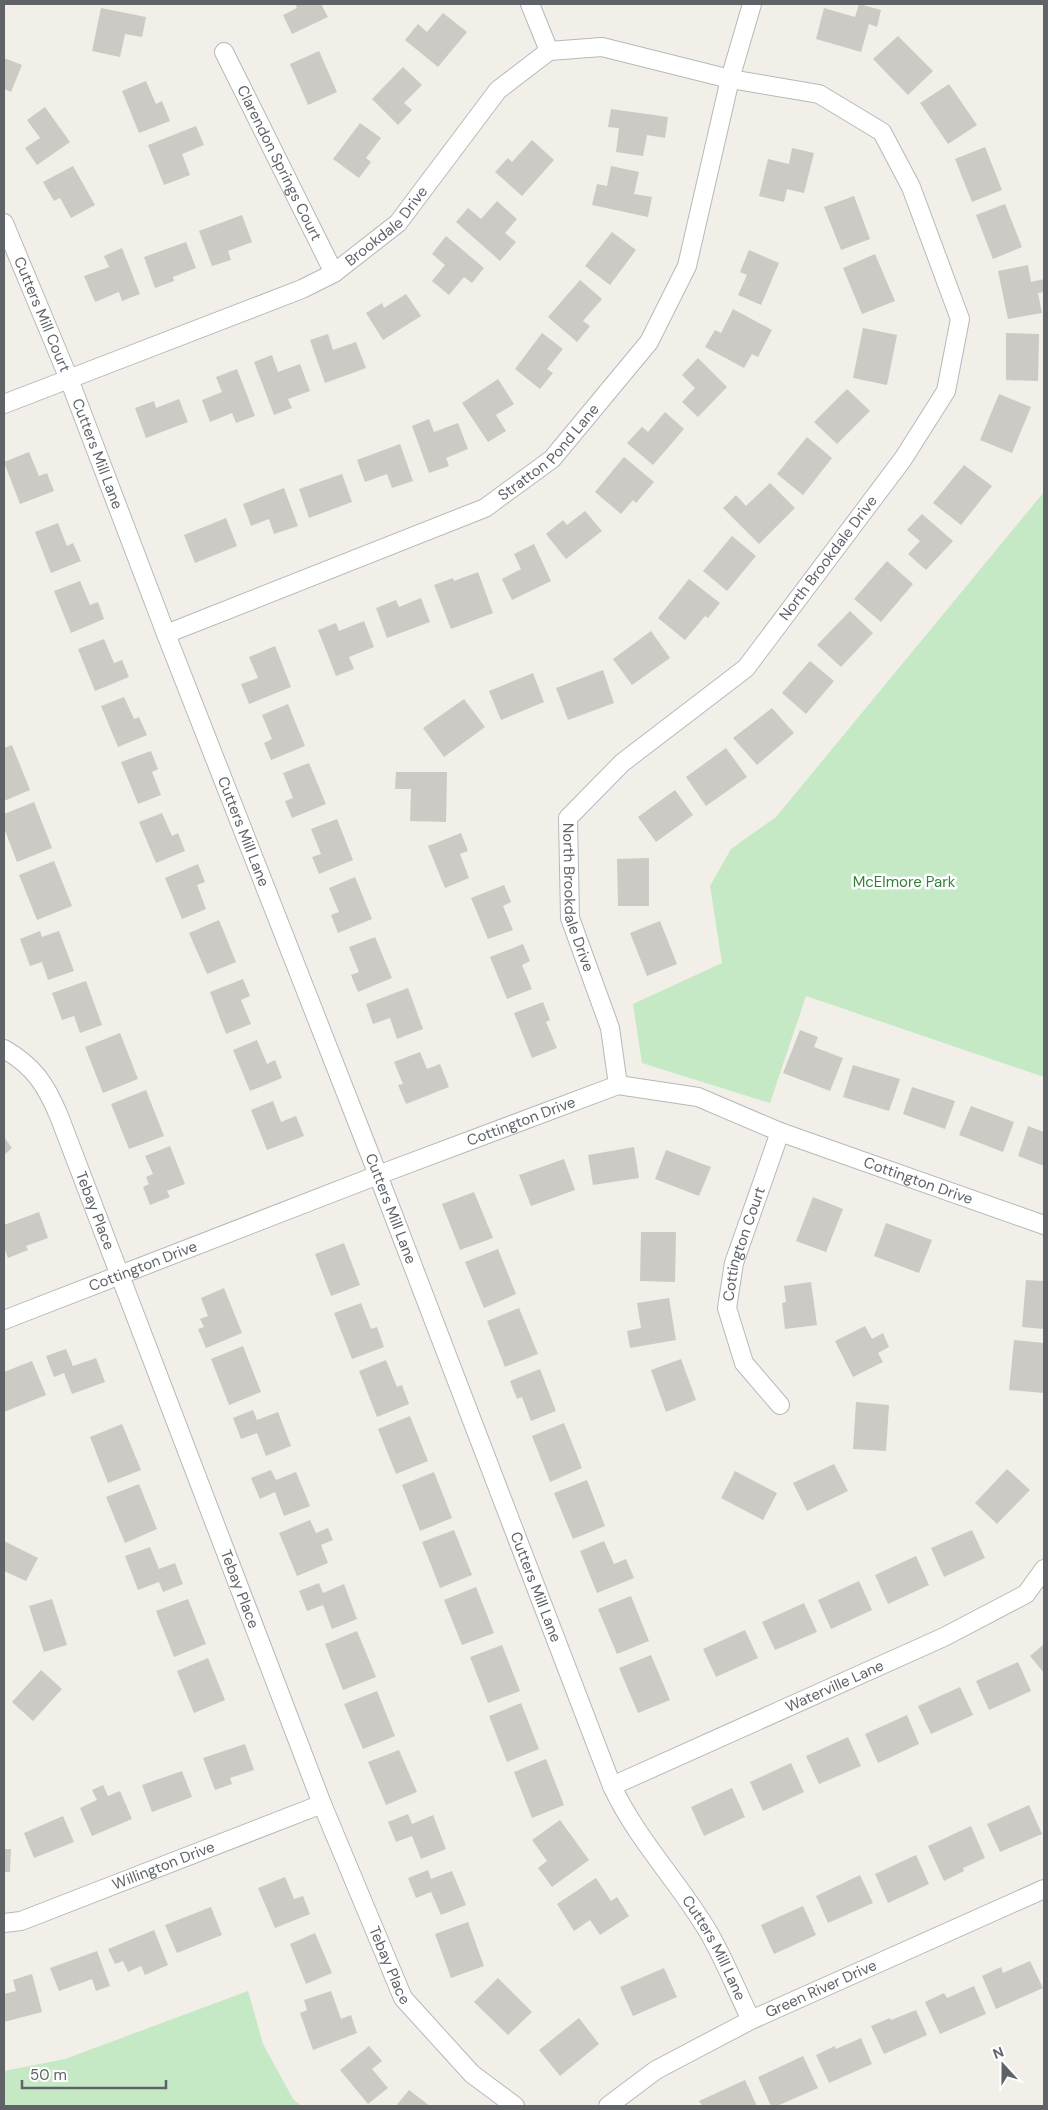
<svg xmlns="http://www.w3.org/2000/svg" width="1048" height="2110" font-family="'DM Sans',sans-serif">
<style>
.green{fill:#c5e8c5}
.building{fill:#cccac5}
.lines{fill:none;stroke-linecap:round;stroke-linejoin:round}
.street-casing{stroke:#b5b8bc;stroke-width:20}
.street{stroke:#fff;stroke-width:18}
.labels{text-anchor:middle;stroke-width:5;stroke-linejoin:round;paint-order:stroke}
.street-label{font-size:15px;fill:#5f6368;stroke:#fff}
.park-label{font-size:15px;fill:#348238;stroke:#fff}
</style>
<rect width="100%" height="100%" fill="#f1efe8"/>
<g class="green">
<polygon points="1044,492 1044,1077 806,996 770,1103 642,1063 633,1004 722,963 710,886 731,849 776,817"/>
<polygon points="248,1991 263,2044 293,2099 302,2106 4,2106 4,2071 65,2059"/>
</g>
<g class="building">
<polygon points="295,4 321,4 328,17 292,34 283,15 297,8"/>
<polygon points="859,4 881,10 877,27 869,24 861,52 816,39 824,8 855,17"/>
<polygon points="101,8 146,17 142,37 125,34 120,57 92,51"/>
<polygon points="443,13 467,32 438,67 405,40 418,24 427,32"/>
<polygon points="898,36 933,71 908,95 873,59"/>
<polygon points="319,51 337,92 308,105 290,64"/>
<polygon points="4,58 22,65 11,92 4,89"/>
<polygon points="403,67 422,85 404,103 412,110 398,125 372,99"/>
<polygon points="146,81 156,104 162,101 170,121 139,133 122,91"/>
<polygon points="949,84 977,125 948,144 920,103"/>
<polygon points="45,107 70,142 37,165 25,148 40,138 27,120"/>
<polygon points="611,109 668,117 665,138 647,135 643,156 616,152 619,128 608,127"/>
<polygon points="360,123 381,138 366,158 371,162 359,178 333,159"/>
<polygon points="196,126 204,145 182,154 190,175 164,185 148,145"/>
<polygon points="532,140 554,160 522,196 495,172 508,158 512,162"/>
<polygon points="985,147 1002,190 972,202 955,159"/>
<polygon points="792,148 814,153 804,193 787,189 784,202 759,196 768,159 789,164"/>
<polygon points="73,166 95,205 71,218 60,198 54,201 43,182"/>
<polygon points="611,166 639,172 634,194 652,197 648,217 592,205 597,184 607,186"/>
<polygon points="854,196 870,239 841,250 824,207"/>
<polygon points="497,201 517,219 505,233 516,242 500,261 456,222 468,208 481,219"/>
<polygon points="1005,204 1022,247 993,259 976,215"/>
<polygon points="242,215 252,242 228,251 231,260 212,266 199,231"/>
<polygon points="612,232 636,250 610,285 585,266"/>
<polygon points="446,236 484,268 472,283 464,277 449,295 432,281 445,265 432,254"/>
<polygon points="186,242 196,268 173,277 174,281 155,288 144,257"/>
<polygon points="122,248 140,294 122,301 119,292 95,302 84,276 109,267 104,256"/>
<polygon points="749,250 779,263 761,305 738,295 747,275 740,272"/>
<polygon points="875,254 895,301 862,314 843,268"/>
<polygon points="1028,265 1031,282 1044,279 1044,292 1038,293 1042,313 1008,319 998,271"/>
<polygon points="580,280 602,299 583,321 590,326 577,342 548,317"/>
<polygon points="406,294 421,316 383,340 366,313 382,303 384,308"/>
<polygon points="733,309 772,330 758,357 752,354 744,368 705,347 715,330 721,333"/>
<polygon points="863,328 897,335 887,385 853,378"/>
<polygon points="542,333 563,349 547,369 553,373 540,389 515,369"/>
<polygon points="1006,333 1039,334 1038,381 1006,380"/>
<polygon points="328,334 333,350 356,342 366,368 325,383 310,340"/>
<polygon points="272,355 278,372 300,364 310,391 288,399 292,408 274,415 254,362"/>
<polygon points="698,358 727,387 698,417 682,402 695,388 682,375"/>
<polygon points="237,369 255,416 236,423 232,413 210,422 202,400 222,392 216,377"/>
<polygon points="498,379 514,404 496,415 506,431 488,442 462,403"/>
<polygon points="847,389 870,411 837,444 814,422"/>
<polygon points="999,394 1031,407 1012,453 980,440"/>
<polygon points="179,399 188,422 146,438 135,408 154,401 156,408"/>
<polygon points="665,412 684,429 653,465 627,443 642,427 648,432"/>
<polygon points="429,419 434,432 458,423 468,449 446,458 449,466 429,473 412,426"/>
<polygon points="807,437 832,458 803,495 777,474"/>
<polygon points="400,444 413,481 392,488 387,474 365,482 357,460"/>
<polygon points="29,452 39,476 47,473 54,491 20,504 4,462"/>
<polygon points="624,457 654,482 636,503 633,500 621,514 595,492"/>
<polygon points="964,465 992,486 961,525 933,503"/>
<polygon points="342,474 352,502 309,518 299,489"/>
<polygon points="770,483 795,508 759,544 723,508 736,495 746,506"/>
<polygon points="284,488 298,526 274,534 269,519 251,526 243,504"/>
<polygon points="585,511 602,531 566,559 546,534 563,520 567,525"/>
<polygon points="922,514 953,541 926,570 908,554 920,541 907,530"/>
<polygon points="226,518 237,546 195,563 184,535"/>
<polygon points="58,523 67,546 73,543 81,561 51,573 35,532"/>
<polygon points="732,536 756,556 727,591 703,571"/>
<polygon points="534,544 551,581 512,600 502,579 521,569 514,554"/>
<polygon points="887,561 913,584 881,622 854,599"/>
<polygon points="478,572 493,613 451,629 434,585 453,578 454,581"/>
<polygon points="689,579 720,603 708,618 705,616 685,640 658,618"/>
<polygon points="80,581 90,605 98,602 104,619 71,633 54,591"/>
<polygon points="421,598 430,622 387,638 376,608 396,600 399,607"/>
<polygon points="850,611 873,633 841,667 817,645"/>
<polygon points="364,621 374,647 349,657 354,669 336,676 318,630 336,623 339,631"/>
<polygon points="651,631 670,658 632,685 613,659"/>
<polygon points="104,639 114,663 122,660 129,677 95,691 78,649"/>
<polygon points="275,646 291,687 249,704 241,684 258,678 249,657"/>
<polygon points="810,661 834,681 806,714 782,693"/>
<polygon points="603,670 614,703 568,720 556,688"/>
<polygon points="533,673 544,702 501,720 489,691"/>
<polygon points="124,697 134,719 139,717 147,735 118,747 101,706"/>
<polygon points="464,699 485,727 444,757 423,728"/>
<polygon points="288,704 305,746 271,760 264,743 272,739 262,715"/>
<polygon points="772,708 794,733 757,765 733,738"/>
<polygon points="12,745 30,790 4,801 4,748"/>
<polygon points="726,748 747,777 706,806 686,777"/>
<polygon points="151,751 158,769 152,772 161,795 138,804 121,762"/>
<polygon points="309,763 326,804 292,818 285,801 293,798 283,773"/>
<polygon points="396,772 447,772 446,822 410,821 411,789 395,789"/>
<polygon points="675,790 693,815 656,842 638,817"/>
<polygon points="34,802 52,848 17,862 4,828 4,814"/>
<polygon points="162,813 172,836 178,833 185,851 156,863 139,822"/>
<polygon points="337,819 353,860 319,874 312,857 321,854 311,829"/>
<polygon points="461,833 468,851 460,854 469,878 445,888 428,846"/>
<polygon points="649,858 649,906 618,906 617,859"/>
<polygon points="54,861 72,906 37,920 19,875"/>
<polygon points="198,864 205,882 197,885 206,909 182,919 165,878"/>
<polygon points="355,877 372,919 338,933 331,915 339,912 329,888"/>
<polygon points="504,885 511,902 503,906 513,930 488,939 471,898"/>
<polygon points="219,920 236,962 207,974 189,933"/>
<polygon points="660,921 677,964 647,976 630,933"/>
<polygon points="40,931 42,937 59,931 74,971 48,980 42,962 30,966 20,939"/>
<polygon points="375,937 392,978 358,992 351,975 359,972 349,947"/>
<polygon points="523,944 530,961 522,965 532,989 507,999 490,957"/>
<polygon points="243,979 250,996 241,1000 251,1024 226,1034 210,992"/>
<polygon points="86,981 102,1025 80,1033 74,1016 62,1020 52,993"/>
<polygon points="408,988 423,1029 397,1039 390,1018 373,1024 366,1004"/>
<polygon points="543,1002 550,1020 546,1022 557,1048 532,1058 514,1013"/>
<polygon points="800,1030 818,1037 814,1047 843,1058 830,1091 783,1073"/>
<polygon points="120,1033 138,1079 103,1093 85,1047"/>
<polygon points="257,1040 267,1064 275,1060 282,1078 250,1091 233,1050"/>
<polygon points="420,1052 427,1069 440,1064 449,1087 406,1104 398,1085 403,1084 394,1062"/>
<polygon points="853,1065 900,1079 889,1111 843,1097"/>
<polygon points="912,1087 955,1101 945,1129 903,1114"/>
<polygon points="146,1090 164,1136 129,1149 111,1104"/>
<polygon points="273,1101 281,1122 296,1116 304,1136 267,1150 251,1110"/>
<polygon points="971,1106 1014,1122 1003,1152 959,1135"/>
<polygon points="1028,1126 1044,1132 1044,1166 1018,1156"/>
<polygon points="4,1137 12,1148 4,1155"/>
<polygon points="170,1146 185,1184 167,1191 170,1197 150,1205 143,1187 149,1184 146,1177 153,1174 145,1156"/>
<polygon points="634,1147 639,1178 593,1185 588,1155"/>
<polygon points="666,1150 711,1167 699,1196 655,1179"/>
<polygon points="564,1159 575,1190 531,1206 519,1175"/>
<polygon points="474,1192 493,1238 460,1250 442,1204"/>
<polygon points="813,1197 843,1209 826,1252 796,1241"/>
<polygon points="39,1212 48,1238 26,1246 28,1250 8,1258 4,1247 4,1225"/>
<polygon points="886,1223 932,1240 919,1273 874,1256"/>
<polygon points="641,1232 676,1232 675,1282 640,1281"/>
<polygon points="344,1243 360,1285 331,1296 315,1254"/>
<polygon points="498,1249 516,1294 484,1308 465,1262"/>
<polygon points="1026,1280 1044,1281 1044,1329 1022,1327"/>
<polygon points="811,1282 817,1325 785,1329 782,1303 786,1302 784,1286"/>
<polygon points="224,1288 242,1333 206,1348 198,1329 204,1327 200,1319 208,1316 201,1298"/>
<polygon points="669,1298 676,1340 630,1348 627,1331 641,1328 637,1303"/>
<polygon points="361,1303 371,1329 377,1327 384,1347 352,1359 334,1313"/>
<polygon points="519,1308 538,1354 505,1367 487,1321"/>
<polygon points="865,1326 872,1339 883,1333 889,1347 878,1353 883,1362 853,1377 835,1341"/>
<polygon points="1014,1340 1044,1343 1044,1393 1009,1390"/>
<polygon points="243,1346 261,1392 229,1405 211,1359"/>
<polygon points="66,1349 73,1366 96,1358 105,1382 72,1394 64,1373 54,1377 46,1356"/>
<polygon points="681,1359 696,1400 666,1412 651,1370"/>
<polygon points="386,1360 397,1387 402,1385 409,1404 377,1417 359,1371"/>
<polygon points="32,1361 46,1395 4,1412 4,1372"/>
<polygon points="540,1369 556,1411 531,1421 522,1397 517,1399 510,1381"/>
<polygon points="856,1402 889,1405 886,1451 853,1449"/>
<polygon points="253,1410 257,1420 278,1412 291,1446 266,1456 257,1433 241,1439 233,1418"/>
<polygon points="410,1416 428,1461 396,1474 378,1429"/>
<polygon points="564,1423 582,1468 550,1482 532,1436"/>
<polygon points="122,1424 141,1470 108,1483 90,1437"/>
<polygon points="834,1464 848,1491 807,1511 793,1483"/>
<polygon points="1007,1469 1030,1490 997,1524 975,1503"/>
<polygon points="271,1470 276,1480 296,1472 310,1506 284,1516 275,1492 260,1499 251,1478"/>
<polygon points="735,1471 777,1493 763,1520 721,1498"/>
<polygon points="434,1472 452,1518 420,1531 402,1485"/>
<polygon points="587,1480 605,1526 573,1539 554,1493"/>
<polygon points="139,1484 157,1529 125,1543 106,1497"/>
<polygon points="310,1520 316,1533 328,1528 333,1540 321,1545 328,1563 297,1576 279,1533"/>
<polygon points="454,1530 472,1575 440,1588 422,1542"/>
<polygon points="972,1530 985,1558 944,1577 931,1548"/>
<polygon points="4,1541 38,1558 26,1581 4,1571"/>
<polygon points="604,1541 614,1564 626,1559 634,1578 597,1593 580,1551"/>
<polygon points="150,1547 159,1569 175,1563 183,1584 163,1592 159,1582 138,1590 125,1556"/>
<polygon points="916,1556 929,1585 888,1604 875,1575"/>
<polygon points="859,1581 872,1610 831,1629 818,1600"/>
<polygon points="319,1583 323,1593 344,1584 357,1619 332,1629 323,1605 307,1611 299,1591"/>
<polygon points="476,1587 494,1633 462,1645 444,1600"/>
<polygon points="631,1596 649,1641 617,1654 598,1609"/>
<polygon points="52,1599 67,1645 44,1652 29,1606"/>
<polygon points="188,1599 206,1644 174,1657 156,1611"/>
<polygon points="804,1603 817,1632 775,1650 762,1622"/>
<polygon points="745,1630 758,1658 716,1677 703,1649"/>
<polygon points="357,1631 376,1677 343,1690 325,1644"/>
<polygon points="1044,1644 1044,1673 1030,1656"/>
<polygon points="502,1645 520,1691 488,1703 470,1657"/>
<polygon points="651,1655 670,1700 638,1713 619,1668"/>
<polygon points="208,1658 225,1700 194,1713 177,1671"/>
<polygon points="1018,1662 1031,1691 989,1710 976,1681"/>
<polygon points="41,1670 62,1689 33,1721 12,1702"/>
<polygon points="960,1687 973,1715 931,1734 918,1706"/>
<polygon points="377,1691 395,1736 363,1749 344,1704"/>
<polygon points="521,1703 539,1749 507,1762 489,1716"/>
<polygon points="907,1715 919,1744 878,1763 865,1734"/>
<polygon points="848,1737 861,1766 819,1784 806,1756"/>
<polygon points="245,1744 254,1770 230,1778 232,1784 215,1790 203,1758"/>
<polygon points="399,1750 417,1792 386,1805 368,1762"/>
<polygon points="546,1759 564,1805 532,1818 514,1772"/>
<polygon points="791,1763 804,1792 763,1811 750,1782"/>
<polygon points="182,1771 192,1797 152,1812 142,1785"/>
<polygon points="103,1785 108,1796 120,1791 132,1819 92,1836 80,1808 97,1800 92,1790"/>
<polygon points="732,1788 745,1817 704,1836 691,1807"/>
<polygon points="1029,1805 1042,1834 1000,1852 987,1824"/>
<polygon points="408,1814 412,1824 433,1815 446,1849 421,1859 412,1836 396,1842 388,1822"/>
<polygon points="63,1816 74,1842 34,1858 24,1833"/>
<polygon points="560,1820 589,1860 552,1887 538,1868 547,1861 532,1840"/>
<polygon points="971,1826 985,1858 963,1868 964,1871 944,1881 928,1846"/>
<polygon points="4,1849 11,1849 10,1872 4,1872"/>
<polygon points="916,1855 929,1884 888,1903 875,1874"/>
<polygon points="428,1870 431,1879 452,1871 466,1905 441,1915 431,1892 416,1898 408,1878"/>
<polygon points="860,1875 873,1903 828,1923 816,1896"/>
<polygon points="285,1877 294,1899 303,1896 310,1914 275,1928 258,1888"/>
<polygon points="596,1878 611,1901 617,1897 629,1916 600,1935 590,1920 574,1931 557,1904"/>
<polygon points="803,1906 816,1935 774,1954 761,1925"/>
<polygon points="211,1907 222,1935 177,1953 165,1925"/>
<polygon points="468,1922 484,1966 451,1978 435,1934"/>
<polygon points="154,1930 168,1965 145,1975 141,1966 128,1972 123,1961 115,1964 108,1949"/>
<polygon points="315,1933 332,1973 306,1984 290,1944"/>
<polygon points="97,1951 110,1986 96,1991 92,1979 59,1991 50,1968"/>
<polygon points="1030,1961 1043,1988 996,2009 982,1976 1001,1967 1003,1973"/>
<polygon points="664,1968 677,1997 633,2016 620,1987"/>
<polygon points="32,1974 42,2012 4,2022 4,1994 16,1991 13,1980"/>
<polygon points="498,1978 532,2012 508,2035 474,2002"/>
<polygon points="974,1986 986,2014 940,2034 925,2002 944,1993 947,1998"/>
<polygon points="331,1991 341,2019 351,2015 357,2033 313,2050 300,2013 307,2010 304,2000"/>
<polygon points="916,2010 927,2035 884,2054 871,2026 890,2018 891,2020"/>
<polygon points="579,2018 599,2044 560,2076 539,2050"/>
<polygon points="861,2038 872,2064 829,2083 816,2055 835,2046 836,2049"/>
<polygon points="369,2046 382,2061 372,2069 388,2088 368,2104 340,2070"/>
<polygon points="803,2056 818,2088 777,2106 771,2106 758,2077"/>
<polygon points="745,2080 757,2106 702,2106 699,2101"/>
<polygon points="409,2090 430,2106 396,2106"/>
</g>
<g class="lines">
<defs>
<g id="street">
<polyline points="530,4 549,51"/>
<path id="s1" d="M224,52L334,273"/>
<path id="s2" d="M4,223L69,379L166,634L378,1175L612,1786C637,1840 679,1882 709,1933C725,1961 737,1991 751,2020"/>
<path id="s3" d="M4,404L302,289L334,273L398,223L498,90L549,51L602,47L730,79L819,94L882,132L911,187L960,319L946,391L903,459L746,668L622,763L568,818L570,918L610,1028L618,1085"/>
<path id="s4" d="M166,634L485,508L552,459L649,342L687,266L730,79L752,4"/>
<path id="s5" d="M4,1049C34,1066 46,1085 59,1116L322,1804L403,1998L472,2074L515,2106"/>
<path id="s6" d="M4,1320L378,1175L618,1085L698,1097L780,1132L1044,1225"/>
<path id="s7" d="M780,1405L744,1363L727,1308L734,1263L780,1132"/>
<path id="s8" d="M612,1786L944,1637L1026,1594L1044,1569"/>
<path id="s9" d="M4,1923L21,1921L322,1804"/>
<path id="s10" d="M608,2106L656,2070L751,2020L1044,1889"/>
</g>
</defs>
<use href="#street" class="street-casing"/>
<use href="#street" class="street"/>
</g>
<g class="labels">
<g class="street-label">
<text dy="5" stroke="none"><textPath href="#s1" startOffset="124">Clarendon Springs Court</textPath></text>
<text dy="5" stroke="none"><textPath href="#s3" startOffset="426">Brookdale Drive</textPath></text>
<text dy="5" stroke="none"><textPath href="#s2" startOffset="99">Cutters Mill Court</textPath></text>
<text dy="5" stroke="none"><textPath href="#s4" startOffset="428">Stratton Pond Lane</textPath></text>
<text dy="5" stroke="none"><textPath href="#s2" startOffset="249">Cutters Mill Lane</textPath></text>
<text transform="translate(828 558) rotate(-53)" y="5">North Brookdale Drive</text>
<text dy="5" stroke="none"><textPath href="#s2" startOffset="654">Cutters Mill Lane</textPath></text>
<text dy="5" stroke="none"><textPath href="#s3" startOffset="1948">North Brookdale Drive</textPath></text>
<text dy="5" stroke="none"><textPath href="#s6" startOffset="554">Cottington Drive</textPath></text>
<text dy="5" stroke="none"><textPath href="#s6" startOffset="974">Cottington Drive</textPath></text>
<text dy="5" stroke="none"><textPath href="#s2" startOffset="1059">Cutters Mill Lane</textPath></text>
<text dy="5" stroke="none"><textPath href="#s5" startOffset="190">Tebay Place</textPath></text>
<text dy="5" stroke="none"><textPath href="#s7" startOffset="179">Cottington Court</textPath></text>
<text dy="5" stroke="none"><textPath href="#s6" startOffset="149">Cottington Drive</textPath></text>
<text dy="5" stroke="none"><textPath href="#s2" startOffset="1464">Cutters Mill Lane</textPath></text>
<text dy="5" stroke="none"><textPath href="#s5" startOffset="595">Tebay Place</textPath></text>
<text dy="5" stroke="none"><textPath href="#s8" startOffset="244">Waterville Lane</textPath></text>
<text dy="5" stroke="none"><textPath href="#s9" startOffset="170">Willington Drive</textPath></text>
<text dy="5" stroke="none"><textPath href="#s2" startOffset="1869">Cutters Mill Lane</textPath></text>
<text dy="5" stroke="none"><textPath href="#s5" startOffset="1000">Tebay Place</textPath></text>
<text dy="5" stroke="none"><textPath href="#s10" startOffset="244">Green River Drive</textPath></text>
</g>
<g class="park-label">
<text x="904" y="887">McElmore Park</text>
</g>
</g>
<rect width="1048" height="2110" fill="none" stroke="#5f6368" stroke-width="10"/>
<g transform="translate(1003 2065) rotate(339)" stroke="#ffffff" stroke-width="4" paint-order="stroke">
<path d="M0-4L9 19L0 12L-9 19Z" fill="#5f6368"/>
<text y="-8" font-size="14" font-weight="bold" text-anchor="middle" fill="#5f6368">N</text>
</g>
<path d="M22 2080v8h144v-8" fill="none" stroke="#5f6368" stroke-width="2.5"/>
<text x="30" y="2080" font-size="15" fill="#5f6368" stroke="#ffffff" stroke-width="4" paint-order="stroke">50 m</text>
</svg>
